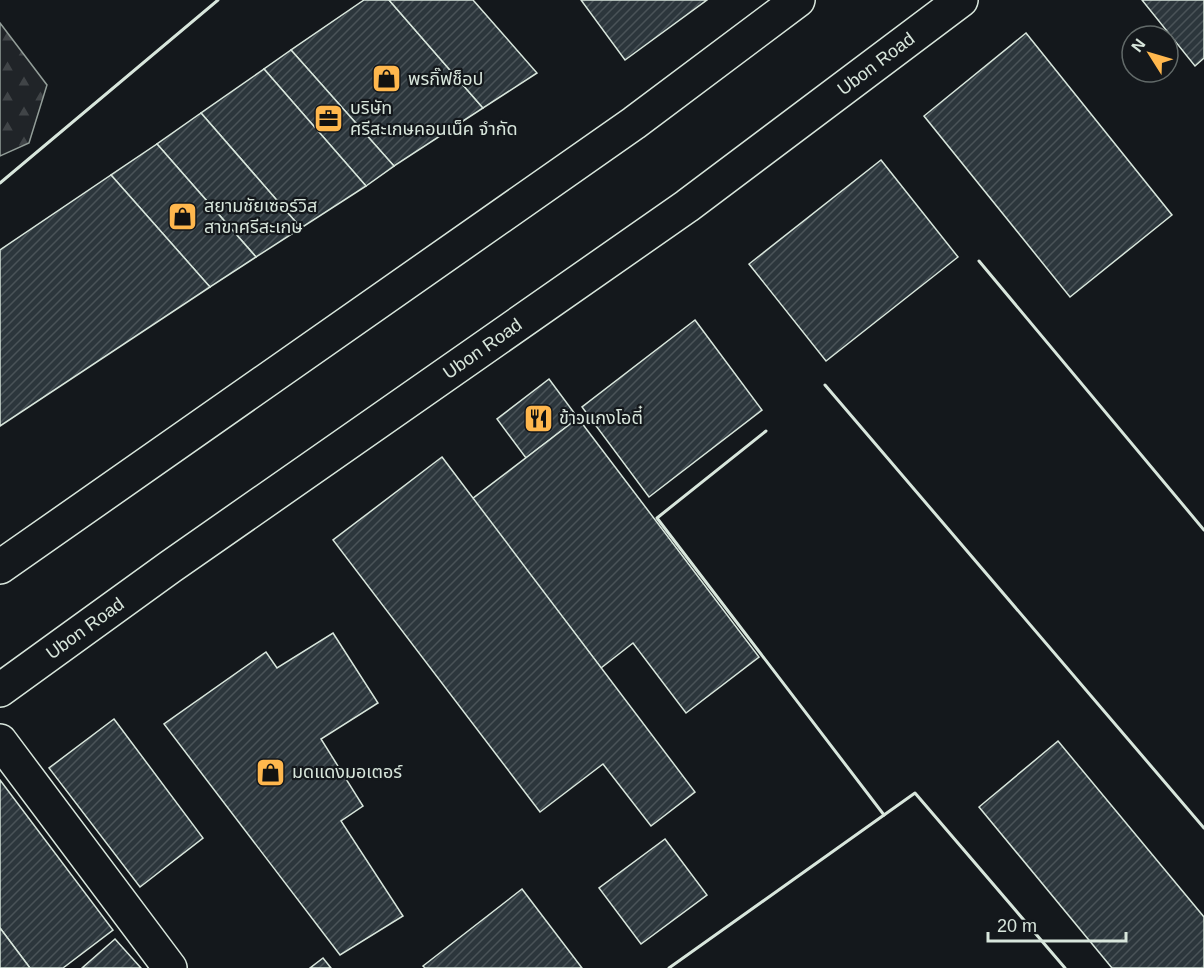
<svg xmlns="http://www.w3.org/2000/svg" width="1204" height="968" font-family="Helvetica,'Noto Sans Thai',sans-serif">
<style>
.forest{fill:url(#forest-firs);stroke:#939e99;stroke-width:1.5}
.building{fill:url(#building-hatch);stroke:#d8e6dc;stroke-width:1.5}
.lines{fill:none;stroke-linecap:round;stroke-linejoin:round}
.street-casing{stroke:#d8e6dc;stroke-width:36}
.primary-casing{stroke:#d8e6dc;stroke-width:36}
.street{stroke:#14181c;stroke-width:33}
.primary{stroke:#14181c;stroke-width:33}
.wall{stroke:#d8e6dc;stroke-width:3}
.labels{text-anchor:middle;stroke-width:4.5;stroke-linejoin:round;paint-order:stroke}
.street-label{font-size:18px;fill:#d8e6dc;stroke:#14181c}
.poi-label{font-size:18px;fill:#d8e6dc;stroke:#14181c;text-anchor:start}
</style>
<defs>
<pattern id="forest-firs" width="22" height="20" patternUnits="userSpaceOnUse" patternTransform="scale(1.5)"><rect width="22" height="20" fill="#202428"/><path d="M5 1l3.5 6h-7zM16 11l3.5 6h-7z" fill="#404447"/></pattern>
<pattern id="building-hatch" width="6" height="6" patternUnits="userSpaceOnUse" patternTransform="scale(1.5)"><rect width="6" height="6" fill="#2c363c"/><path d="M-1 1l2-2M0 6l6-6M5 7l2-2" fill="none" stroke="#4a5358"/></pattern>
</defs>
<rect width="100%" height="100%" fill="#14181c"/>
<polygon class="forest" points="0,23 47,85 29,143 0,156"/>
<g class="building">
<polygon points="364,0 389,0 483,108 394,166 291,50"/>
<polygon points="389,0 473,0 537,73 483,108"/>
<polygon points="581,0 707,0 625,60"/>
<polygon points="1142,0 1204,0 1204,58 1195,66"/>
<polygon points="1026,33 1172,215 1070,297 924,116"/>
<polygon points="291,50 394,166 366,186 264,69"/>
<polygon points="264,69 366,186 301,228 201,113"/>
<polygon points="201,113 301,228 256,257 157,144"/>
<polygon points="157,144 256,257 210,287 111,175"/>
<polygon points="881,160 958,257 826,361 749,264"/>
<polygon points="111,175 210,287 0,426 0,250"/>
<polygon points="695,320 762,410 649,497 582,407"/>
<polygon points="549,379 578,418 526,458 497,419"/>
<polygon points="578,418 759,657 686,713 633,643 601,668 472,499"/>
<polygon points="442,457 695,792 651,826 603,764 540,812 333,540"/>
<polygon points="333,633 378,703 321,739 363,806 341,821 403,916 340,955 164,724 266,652 277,668"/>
<polygon points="114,719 203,838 140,887 49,768"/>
<polygon points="1058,741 1204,917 1204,968 1112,968 979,807"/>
<polygon points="0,780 113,930 63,968 30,968 0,928"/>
<polygon points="665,839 707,895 641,944 599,888"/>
<polygon points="522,889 582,968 425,968 423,966"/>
<polygon points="0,928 30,968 0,968"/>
<polygon points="115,939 141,968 82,968"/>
<polygon points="323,958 331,968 310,968"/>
</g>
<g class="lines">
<defs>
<polyline id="street" points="0,741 170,968"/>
<g id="primary">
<polyline points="0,567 634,123 798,0"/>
<path id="s1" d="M0,690L170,567L687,206L961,0"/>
</g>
</defs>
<use href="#street" class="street-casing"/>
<use href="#primary" class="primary-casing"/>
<use href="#street" class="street"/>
<use href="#primary" class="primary"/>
<g class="wall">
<polyline points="0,183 218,0"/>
<polyline points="979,261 1204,530"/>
<polyline points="825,385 1204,828"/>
<polyline points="766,431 657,518 884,815 915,793 1065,968"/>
<polyline points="669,968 884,815"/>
</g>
</g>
<defs>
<symbol id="shop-square" viewBox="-11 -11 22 22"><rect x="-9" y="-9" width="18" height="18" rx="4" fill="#ffb74d" stroke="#14181c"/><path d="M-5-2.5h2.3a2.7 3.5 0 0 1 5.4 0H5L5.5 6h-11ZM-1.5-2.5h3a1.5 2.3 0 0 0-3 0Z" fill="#111"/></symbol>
<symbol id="office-square" viewBox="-11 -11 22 22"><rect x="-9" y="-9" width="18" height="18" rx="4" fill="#ffb74d" stroke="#14181c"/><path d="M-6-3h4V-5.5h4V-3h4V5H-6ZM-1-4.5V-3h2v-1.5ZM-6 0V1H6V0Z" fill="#111"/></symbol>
<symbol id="restaurant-square" viewBox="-11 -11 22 22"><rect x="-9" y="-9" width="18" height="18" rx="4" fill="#ffb74d" stroke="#14181c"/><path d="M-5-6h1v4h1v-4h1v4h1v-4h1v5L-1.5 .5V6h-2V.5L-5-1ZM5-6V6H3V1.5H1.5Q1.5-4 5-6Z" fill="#111"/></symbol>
</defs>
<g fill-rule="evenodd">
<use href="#shop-square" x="370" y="62" width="33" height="33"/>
<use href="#office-square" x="312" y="102" width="33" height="33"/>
<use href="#shop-square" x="166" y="200" width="33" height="33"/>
<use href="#restaurant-square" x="522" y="402" width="33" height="33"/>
<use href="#shop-square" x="254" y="756" width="33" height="33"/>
</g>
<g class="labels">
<g class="street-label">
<text dy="6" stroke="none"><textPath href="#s1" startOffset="1077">Ubon Road</textPath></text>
<text dy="6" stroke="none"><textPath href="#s1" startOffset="591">Ubon Road</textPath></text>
<text dy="6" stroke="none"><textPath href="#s1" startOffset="105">Ubon Road</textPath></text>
</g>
<g class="poi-label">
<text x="408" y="85">พรกิ๊ฟช็อป</text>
<text x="350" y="114">บริษัท<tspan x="350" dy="21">ศรีสะเกษคอนเน็ค จำกัด</tspan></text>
<text x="204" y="212">สยามชัยเซอร์วิส<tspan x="204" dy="21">สาขาศรีสะเกษ</tspan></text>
<text x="559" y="424">ข้าวแกงโอตี๋</text>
<text x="292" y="778">มดแดงมอเตอร์</text>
</g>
</g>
<g transform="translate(1150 54) rotate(307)"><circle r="28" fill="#14181c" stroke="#626a69" stroke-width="1.5"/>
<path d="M0-4.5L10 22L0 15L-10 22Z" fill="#ffb74d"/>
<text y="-9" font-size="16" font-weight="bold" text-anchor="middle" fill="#d8e6dc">N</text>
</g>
<path d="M988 932v9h138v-9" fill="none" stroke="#d8e6dc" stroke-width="3"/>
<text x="997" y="932" font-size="18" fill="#d8e6dc" stroke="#14181c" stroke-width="4.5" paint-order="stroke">20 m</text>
</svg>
